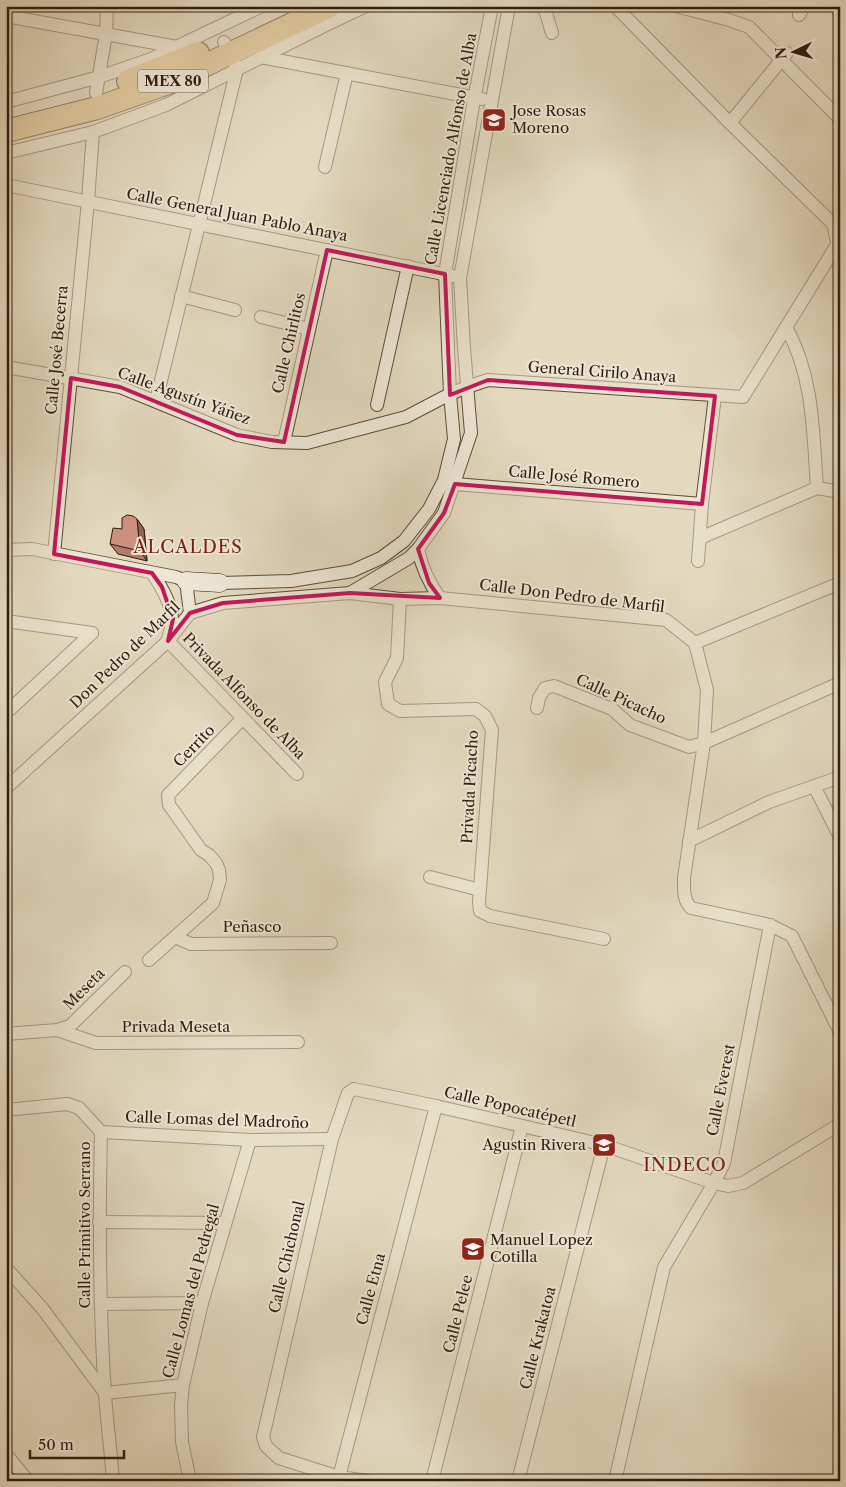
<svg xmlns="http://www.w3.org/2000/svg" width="846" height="1487" font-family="'Libre Caslon Text',serif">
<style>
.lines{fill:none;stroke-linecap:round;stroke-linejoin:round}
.street-casing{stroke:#5d4b3b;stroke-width:14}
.secondary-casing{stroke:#301c0f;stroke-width:19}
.highway-casing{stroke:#301c0f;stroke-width:24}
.street{stroke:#ede6d5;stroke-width:12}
.secondary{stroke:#ede6d5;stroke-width:18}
.highway{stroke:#e2bc80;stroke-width:22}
.wall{fill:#b17b6d;stroke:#301c0f}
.shaded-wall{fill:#906459;stroke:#301c0f}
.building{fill:#ce8f7f;stroke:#301c0f}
.marked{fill:none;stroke:#c2185b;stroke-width:4;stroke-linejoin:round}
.labels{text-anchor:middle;stroke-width:4;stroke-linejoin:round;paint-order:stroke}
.shield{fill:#ede6d5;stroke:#69594a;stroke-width:1}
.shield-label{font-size:14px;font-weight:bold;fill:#301c0f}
.poi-label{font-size:15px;fill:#301c0f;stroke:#ede6d5;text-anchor:start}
.street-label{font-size:15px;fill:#301c0f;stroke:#ede6d5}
.quarter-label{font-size:18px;letter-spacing:1px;fill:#7a1f14;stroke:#ede6d5}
</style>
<rect width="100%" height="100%" fill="#e3d9bf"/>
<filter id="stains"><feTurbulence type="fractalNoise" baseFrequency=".004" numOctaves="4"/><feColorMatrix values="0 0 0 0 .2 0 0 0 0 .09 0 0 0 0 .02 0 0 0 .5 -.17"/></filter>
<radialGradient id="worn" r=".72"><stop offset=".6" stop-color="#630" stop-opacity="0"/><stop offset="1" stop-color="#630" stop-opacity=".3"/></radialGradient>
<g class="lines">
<defs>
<g id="street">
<polyline points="542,6 546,13 552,33"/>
<polyline points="615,6 730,123 833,224 839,250"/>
<polyline points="676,6 729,20 749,27 840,119"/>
<polyline points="799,15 804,6"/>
<polyline points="6,16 177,47"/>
<polyline points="261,57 482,99"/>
<polyline points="96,93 106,34 107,6"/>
<polyline points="6,102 99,77 151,59 262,6"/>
<polyline points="730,123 787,53"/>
<polyline points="6,153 93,132 166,105 328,24 366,6"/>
<polyline points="325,167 347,73"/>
<polyline points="6,185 453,276"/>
<polyline points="181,296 235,310"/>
<polyline points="261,317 309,329"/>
<path d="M786,327C814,377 813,433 817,488"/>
<polyline points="6,367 120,387 237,435 272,442 307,443 406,417 450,394 467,387 488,380 743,397 838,243"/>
<polyline points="156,401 237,69 224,42"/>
<polyline points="377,405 408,266"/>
<polyline points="284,442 327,250"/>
<polyline points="448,481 455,484 702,504"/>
<polyline points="817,488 840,492"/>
<polyline points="700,538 817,488"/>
<path d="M418,549C422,568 428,582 440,598"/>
<polyline points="6,550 32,549 176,577 186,581 190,613"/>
<polyline points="54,554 88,201 93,132"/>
<polyline points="698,561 702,504 715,396"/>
<path d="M152,573C161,586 171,602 172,618C173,624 170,632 168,638"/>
<polyline points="220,583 291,581 352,571 381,558 404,541 429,509 444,480 454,439 450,394 445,274 473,105 492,6"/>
<polyline points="350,593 409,558 418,549 444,513 471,433 464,348 460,278 509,6"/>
<polyline points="400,599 397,658 385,682 388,704 400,711 476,709 485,716 492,730 479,902 480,911 490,916 604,939"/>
<polyline points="6,621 92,633"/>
<polyline points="168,641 297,774"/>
<polyline points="695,643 840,583"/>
<polyline points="537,708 539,698 545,688 554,686 612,709 630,725 689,747 704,743 840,683"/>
<polyline points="6,713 92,633"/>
<polyline points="814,786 840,837"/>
<path d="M6,788L168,641L190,613L223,603L350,593L400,599L440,598L666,620L695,643L707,690L704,743L684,878C684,889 683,900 691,908L770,925L792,936L840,1032"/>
<polyline points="689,841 769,802 840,777"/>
<polyline points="430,877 480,890"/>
<polyline points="175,937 191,944 331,943"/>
<polyline points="149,960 213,903 220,880 219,870 216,863 209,855 201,850 172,809 169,805 168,795 242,719"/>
<polyline points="57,1030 96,1043 298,1042"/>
<polyline points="6,1034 57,1030 70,1026 125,972"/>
<path d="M6,1110L67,1104L79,1108L101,1132C99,1219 99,1307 105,1394C107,1423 111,1452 113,1481"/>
<polyline points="101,1132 250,1140 332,1139"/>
<polyline points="99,1222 225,1223"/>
<polyline points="6,1268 42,1308 105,1393"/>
<polyline points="101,1304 202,1303"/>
<polyline points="105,1393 183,1385"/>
<polyline points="6,1454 28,1481"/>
<polyline points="190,1481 182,1442 181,1405 183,1385 202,1303 250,1140"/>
<polyline points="338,1481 436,1106"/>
<polyline points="368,1481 339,1477 279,1458 266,1446 263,1437 332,1139 348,1093 354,1089 436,1106 604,1145 714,1183 728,1186 743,1183 840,1124"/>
<polyline points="432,1481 522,1126"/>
<polyline points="518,1481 604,1145"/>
<polyline points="615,1481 664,1267 714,1183 724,1163 770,925"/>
</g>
<polyline id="secondary" points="186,581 220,583"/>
<g id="highway">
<polyline points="128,81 198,53"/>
<polyline points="6,131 97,108 168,83 330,6"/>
</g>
</defs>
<use href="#street" class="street-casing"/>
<use href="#secondary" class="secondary-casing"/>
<use href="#highway" class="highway-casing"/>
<use href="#street" class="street"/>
<use href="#secondary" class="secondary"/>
<use href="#highway" class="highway"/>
</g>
<polygon class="wall" points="137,519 144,529 147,561 118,554 110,544 122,529"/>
<polygon class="shaded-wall" points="137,519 144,529 147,561 140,551"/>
<polygon class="building" points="127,515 133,516 137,519 140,551 110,544 113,528 122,529 122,518"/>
<path d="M0 0H846V1487H0ZM327,250L445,274L450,395L488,380L715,396L702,504L455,484L444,513L418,549L429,583L440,598L350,593L223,603L190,613L168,641L173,619L162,587L152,573L54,554L71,378L120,387L237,435L284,442Z" fill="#e3d9bf" fill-opacity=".55" fill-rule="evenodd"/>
<path class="marked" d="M327,250L445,274L450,395L488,380L715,396L702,504L455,484L444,513L418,549L429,583L440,598L350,593L223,603L190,613L168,641L173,619L162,587L152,573L54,554L71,378L120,387L237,435L284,442Z"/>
<defs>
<symbol id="school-square" viewBox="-11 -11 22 22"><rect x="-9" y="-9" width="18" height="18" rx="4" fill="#8f2418" stroke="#ede6d5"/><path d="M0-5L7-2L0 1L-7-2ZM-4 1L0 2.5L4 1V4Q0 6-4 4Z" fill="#fff"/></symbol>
</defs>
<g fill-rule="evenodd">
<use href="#school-square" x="480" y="106" width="28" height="28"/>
<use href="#school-square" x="590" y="1131" width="28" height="28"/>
<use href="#school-square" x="459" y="1235" width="28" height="28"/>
</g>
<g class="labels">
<rect class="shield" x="138" y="69.5" width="70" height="23" rx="4"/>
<g class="shield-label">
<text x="173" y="86">MEX 80</text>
</g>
<g class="poi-label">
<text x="512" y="116">Jose Rosas<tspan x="512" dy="17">Moreno</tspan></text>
<text x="586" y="1150" text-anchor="end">Agustin Rivera</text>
<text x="490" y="1245">Manuel Lopez<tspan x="490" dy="17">Cotilla</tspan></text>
</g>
<g class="street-label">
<text transform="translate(451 149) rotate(-80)" y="5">Calle Licenciado Alfonso de Alba</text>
<text transform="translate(237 215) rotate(11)" y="5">Calle General Juan Pablo Anaya</text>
<text transform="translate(289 343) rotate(-77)" y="5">Calle Chirlitos</text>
<text transform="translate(57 350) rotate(-85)" y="5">Calle José Becerra</text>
<text transform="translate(602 372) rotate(4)" y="5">General Cirilo Anaya</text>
<text transform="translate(184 396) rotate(20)" y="5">Calle Agustín Yáñez</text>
<text transform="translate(574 477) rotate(5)" y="5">Calle José Romero</text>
<text transform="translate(572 596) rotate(7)" y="5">Calle Don Pedro de Marfil</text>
<text transform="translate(125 655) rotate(-44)" y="5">Don Pedro de Marfil</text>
<text transform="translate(244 696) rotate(46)" y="5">Privada Alfonso de Alba</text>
<text transform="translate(621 699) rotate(25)" y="5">Calle Picacho</text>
<text transform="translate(194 746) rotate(-46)" y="5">Cerrito</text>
<text transform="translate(470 787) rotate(-87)" y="5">Privada Picacho</text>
<text x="252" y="932">Peñasco</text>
<text transform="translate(84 989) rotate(-45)" y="5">Meseta</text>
<text x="176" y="1032">Privada Meseta</text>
<text transform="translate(721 1090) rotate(-79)" y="5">Calle Everest</text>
<text transform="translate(510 1107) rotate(13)" y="5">Calle Popocatépetl</text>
<text transform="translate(217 1120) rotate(2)" y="5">Calle Lomas del Madroño</text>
<text transform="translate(85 1225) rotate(-90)" y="5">Calle Primitivo Serrano</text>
<text transform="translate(287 1257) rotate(-77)" y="5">Calle Chichonal</text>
<text transform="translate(371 1289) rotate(-75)" y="5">Calle Etna</text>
<text transform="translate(191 1291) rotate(-75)" y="5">Calle Lomas del Pedregal</text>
<text transform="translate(458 1314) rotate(-76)" y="5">Calle Pelee</text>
<text transform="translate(538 1338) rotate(-76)" y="5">Calle Krakatoa</text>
</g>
<g class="quarter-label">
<text x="188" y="553">ALCALDES</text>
<text x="685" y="1171">INDECO</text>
</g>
</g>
<rect width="846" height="1487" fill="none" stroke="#e3d9bf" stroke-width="25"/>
<rect x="8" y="8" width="831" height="1472" fill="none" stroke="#301c0f" stroke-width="2.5"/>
<rect x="12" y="12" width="821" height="1462" fill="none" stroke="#301c0f"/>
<g transform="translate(794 52) rotate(265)" stroke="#ede6d5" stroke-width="4" paint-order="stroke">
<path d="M0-4L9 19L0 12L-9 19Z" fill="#301c0f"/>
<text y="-8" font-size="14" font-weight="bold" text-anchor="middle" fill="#301c0f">N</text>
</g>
<path d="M30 1450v8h94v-8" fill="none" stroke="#301c0f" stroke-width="2.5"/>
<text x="38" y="1450" font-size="15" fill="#301c0f" stroke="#ede6d5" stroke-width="4" paint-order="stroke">50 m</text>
<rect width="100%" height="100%" filter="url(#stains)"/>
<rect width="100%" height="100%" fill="url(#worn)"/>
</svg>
